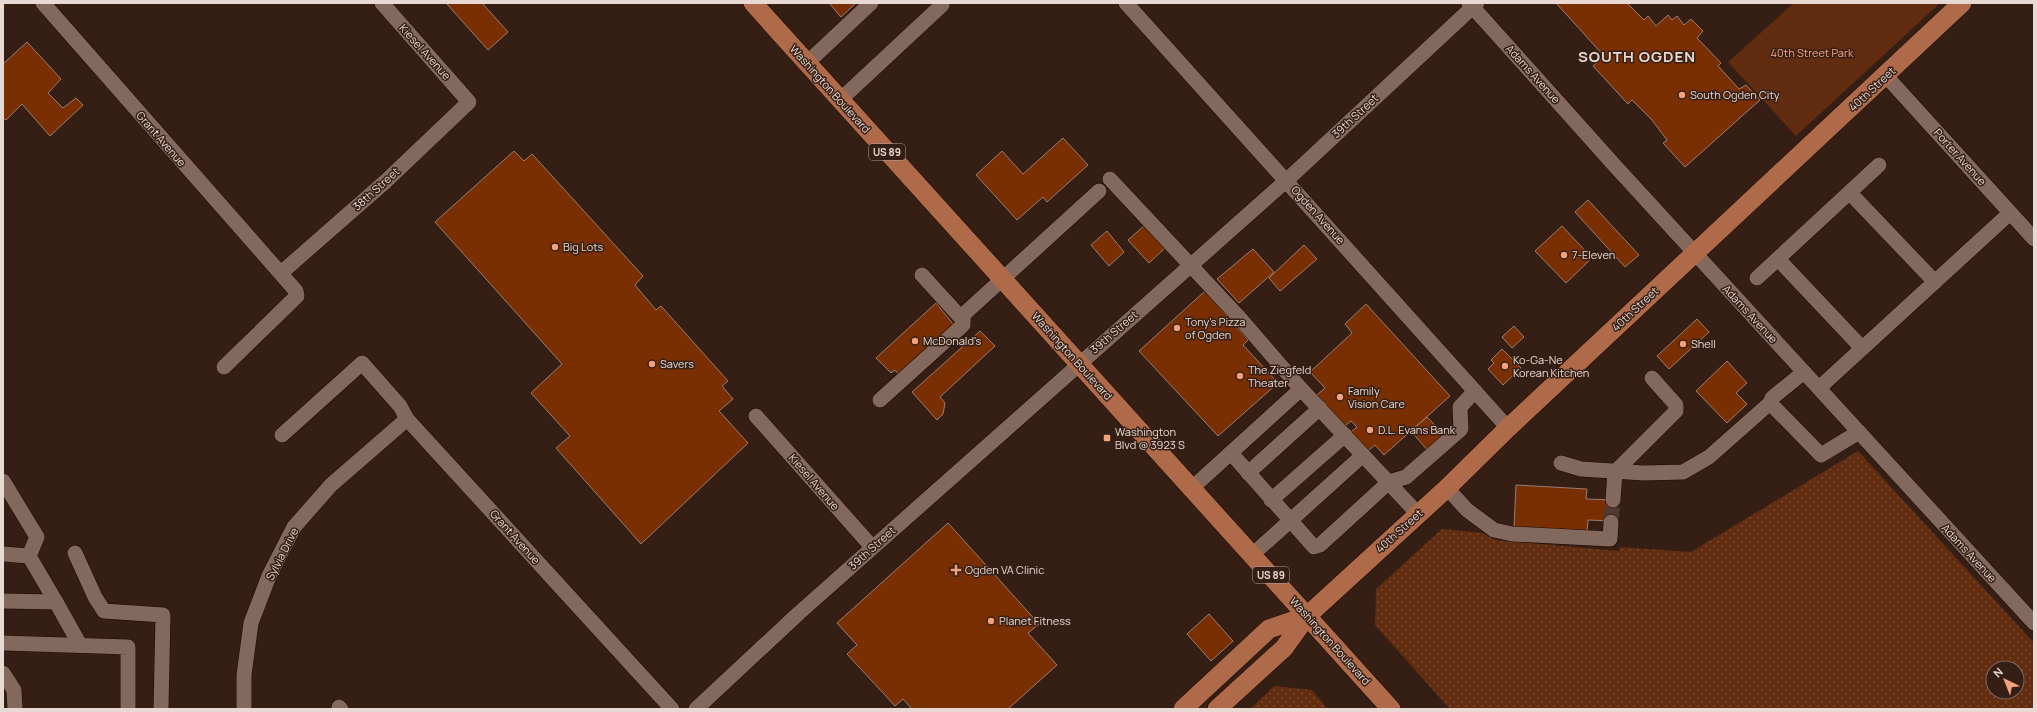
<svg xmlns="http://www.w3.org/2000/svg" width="2037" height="712" font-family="Manrope,sans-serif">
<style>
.grass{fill:url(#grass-dots);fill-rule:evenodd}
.park{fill:#622c10}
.building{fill:#7a2f02;stroke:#9a7e72}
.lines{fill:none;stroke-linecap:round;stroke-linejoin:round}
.minor-tunnel{stroke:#503b32;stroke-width:15;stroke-dasharray:15 8;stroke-linecap:butt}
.minor-casing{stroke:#1b0802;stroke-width:16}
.major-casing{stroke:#1b0802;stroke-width:20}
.minor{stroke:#83695d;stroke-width:15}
.major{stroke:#af6a49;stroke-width:19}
.poi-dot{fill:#f1a17d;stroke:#351f15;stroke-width:1.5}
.labels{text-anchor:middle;stroke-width:3;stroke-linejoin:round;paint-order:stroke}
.shield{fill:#351f15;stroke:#b2a19a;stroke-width:1}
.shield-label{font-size:10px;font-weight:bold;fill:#e8d9d3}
.street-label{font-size:11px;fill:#e8d9d3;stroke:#351f15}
.park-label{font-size:11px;fill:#fea780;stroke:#351f15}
.poi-label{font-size:11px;fill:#e8d9d3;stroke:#351f15;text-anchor:start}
.district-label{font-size:15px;font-weight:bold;letter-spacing:1px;fill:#e8d9d3;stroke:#351f15}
</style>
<defs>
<pattern id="grass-dots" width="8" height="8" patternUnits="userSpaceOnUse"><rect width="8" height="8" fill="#622c10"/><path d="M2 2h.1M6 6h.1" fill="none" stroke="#784a32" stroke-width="1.8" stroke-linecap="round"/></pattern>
</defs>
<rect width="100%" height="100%" fill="#351f15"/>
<g class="grass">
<path d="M1858,451L2034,643V709H1450L1375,625L1376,589L1442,529L1483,533L1495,540L1619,551L1620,547L1691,552ZM1993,668H2017V692H1993Z"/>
<polygon points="1274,686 1312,690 1328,709 1250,709"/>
</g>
<polygon class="park" points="1794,3 1940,3 1796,136 1728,62"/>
<g class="building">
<polygon points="446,3 482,3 508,32 488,50"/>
<polygon points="829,3 856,3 841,17"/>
<polygon points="1556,3 1627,3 1644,20 1648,16 1656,26 1668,15 1672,20 1677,16 1684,25 1691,19 1703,31 1697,38 1721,63 1718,66 1739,89 1746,85 1760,100 1685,167 1663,143 1667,140 1652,120 1632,100 1628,104 1593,66 1604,56"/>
<polygon points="27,42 61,79 48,93 63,108 76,98 83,105 50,136 22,104 6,120 3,118 3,64"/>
<polygon points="1063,138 1088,165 1047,202 1043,197 1017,220 976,175 1002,151 1023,174"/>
<polygon points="514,151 524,161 532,154 643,276 635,285 656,310 661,306 728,381 722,386 733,399 719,411 748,443 641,544 556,448 570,436 531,393 562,364 435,222"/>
<polygon points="1588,200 1639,255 1625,267 1575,212"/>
<polygon points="1145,225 1165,248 1149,263 1128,240"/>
<polygon points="1562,226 1592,258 1566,283 1535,251"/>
<polygon points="1107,231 1124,252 1109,266 1091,245"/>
<polygon points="1304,245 1317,259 1280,291 1269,278"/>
<polygon points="1253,249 1274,272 1239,303 1217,279"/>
<polygon points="1205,291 1248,340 1243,345 1278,383 1218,436 1139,351"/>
<polygon points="936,303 954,325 899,375 895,370 891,373 876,358"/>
<polygon points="1366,304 1450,396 1384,455 1375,445 1368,451 1351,432 1357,427 1351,421 1345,426 1317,395 1325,388 1310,372 1352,333 1345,324"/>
<polygon points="1697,319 1709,332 1669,369 1657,356"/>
<polygon points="1514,326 1524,337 1512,348 1502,337"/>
<polygon points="980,331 995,346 940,397 945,403 943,414 937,420 912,392"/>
<polygon points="1502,349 1521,368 1503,385 1488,369 1494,363 1491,360"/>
<polygon points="1727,361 1747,383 1736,393 1747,404 1727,423 1696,391"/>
<polygon points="1427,417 1446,437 1429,452 1411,431"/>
<polygon points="1516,485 1587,489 1586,499 1615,500 1614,521 1588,520 1587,531 1514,527"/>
<polygon points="948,523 1039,624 1028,633 1057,665 1008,709 912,709 903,699 895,706 847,654 857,645 837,623"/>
<polygon points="1209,614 1233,641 1211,661 1187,634"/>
</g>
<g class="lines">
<polyline class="minor-tunnel" points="1611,522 1613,500"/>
<defs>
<g id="minor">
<polyline points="43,3 296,291 297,296 224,367"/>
<polyline points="1126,3 1508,428"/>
<polyline points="1469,3 1616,167 2034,623"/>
<polyline points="807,63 871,3"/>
<polyline points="1886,76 2034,239"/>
<polyline points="840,100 942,5"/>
<polyline points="1110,179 1237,315 1301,389"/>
<polyline points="1850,193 1935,282"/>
<polyline points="1778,259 1862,348"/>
<polyline points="281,273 386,181 469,102 382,3"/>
<polyline points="922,275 963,320"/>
<polyline points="1757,278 1879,165"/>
<polyline points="1804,372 1772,398 1770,403 1821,455 1859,432"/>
<polyline points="1819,388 2010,213"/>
<polyline points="880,400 963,325 963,315 1099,191"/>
<polyline points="756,416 872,547"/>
<polyline points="282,435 362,363 400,406 407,419 672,709"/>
<polyline points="1231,453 1314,547 1320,545 1389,482 1406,477 1461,429 1460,407 1475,391"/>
<polyline points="1561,463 1581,469 1644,473 1683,472 1709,457 1770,403"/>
<polyline points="1248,473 1320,408"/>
<polyline points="3,481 37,537 29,556 56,602"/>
<polyline points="1192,488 1301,389 1418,514"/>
<polyline points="1447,488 1467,510 1494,530 1512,534 1610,539 1611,522"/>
<polyline points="1271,500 1345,435"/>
<polyline points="1613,500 1615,472 1676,411 1676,405 1652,378"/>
<polyline points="75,553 95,597 104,611 163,615 161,709"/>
<polyline points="3,554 29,556"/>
<polyline points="1252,555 1363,455"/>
<polyline points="3,601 56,602 80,645"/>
<polyline points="3,643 128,647 128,709"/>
<polyline points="3,673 14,690 15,709"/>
<polyline points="339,707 341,709"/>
<polyline points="244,709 244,675 251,623 269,576 294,527 331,485 407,419"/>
<polyline points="696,709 799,613 1287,180 1477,3"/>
</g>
<g id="major">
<polyline points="753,3 1391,709"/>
<polyline points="1183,709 1269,629 1307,616"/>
<polyline points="1217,709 1284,648 1307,616 1447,488 1508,428 1962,3"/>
</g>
</defs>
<use href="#minor" class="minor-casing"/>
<use href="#major" class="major-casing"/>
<use href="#minor" class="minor"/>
<use href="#major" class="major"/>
</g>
<g class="poi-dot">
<circle cx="1682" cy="95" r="4"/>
<circle cx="555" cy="247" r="4"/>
<circle cx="1564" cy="255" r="4"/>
<circle cx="1177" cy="328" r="4"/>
<circle cx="915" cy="341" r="4"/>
<circle cx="1683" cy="344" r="4"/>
<circle cx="652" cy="364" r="4"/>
<circle cx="1505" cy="366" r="4"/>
<circle cx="1240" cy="376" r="4"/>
<circle cx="1340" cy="397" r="4"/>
<circle cx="1370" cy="430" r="4"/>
<rect x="1103" y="434" width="8" height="8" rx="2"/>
<path d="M954 564h4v4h4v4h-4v4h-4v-4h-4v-4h4z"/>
<circle cx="991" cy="621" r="4"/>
</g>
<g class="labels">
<g class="shield">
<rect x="869" y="144" width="36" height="16" rx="3"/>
<rect x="1253" y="567" width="36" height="16" rx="3"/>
</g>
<g class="shield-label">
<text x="887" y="156">US 89</text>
<text x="1271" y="579">US 89</text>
</g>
<g class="street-label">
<text transform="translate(425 52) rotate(48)" y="4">Kiesel Avenue</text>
<text transform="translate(1533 74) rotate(48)" y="4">Adams Avenue</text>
<text transform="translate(830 89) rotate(48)" y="4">Washington Boulevard</text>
<text transform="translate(1872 89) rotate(-43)" y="4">40th Street</text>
<text transform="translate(1355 116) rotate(-43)" y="4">39th Street</text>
<text transform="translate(161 139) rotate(49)" y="4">Grant Avenue</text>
<text transform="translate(1960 157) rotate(48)" y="4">Porter Avenue</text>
<text transform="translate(376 189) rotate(-42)" y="4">38th Street</text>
<text transform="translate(1318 215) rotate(48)" y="4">Ogden Avenue</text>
<text transform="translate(1635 309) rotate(-43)" y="4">40th Street</text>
<text transform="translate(1750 314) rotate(47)" y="4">Adams Avenue</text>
<text transform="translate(1114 332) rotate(-41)" y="4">39th Street</text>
<text transform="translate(1072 356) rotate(48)" y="4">Washington Boulevard</text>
<text transform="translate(814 482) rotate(49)" y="4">Kiesel Avenue</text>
<text transform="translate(1399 531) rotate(-42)" y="4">40th Street</text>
<text transform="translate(515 537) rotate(48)" y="4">Grant Avenue</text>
<text transform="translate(872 548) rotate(-42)" y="4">39th Street</text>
<text transform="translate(1969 553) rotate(47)" y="4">Adams Avenue</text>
<text transform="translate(282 554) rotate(-63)" y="4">Sylvia Drive</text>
<text transform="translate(1330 641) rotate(48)" y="4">Washington Boulevard</text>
</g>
<g class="park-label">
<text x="1812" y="57">40th Street Park</text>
</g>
<g class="poi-label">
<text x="1690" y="99">South Ogden City</text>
<text x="563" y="251">Big Lots</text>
<text x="1572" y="259">7-Eleven</text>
<text x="1185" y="326">Tony's Pizza<tspan x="1185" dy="13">of Ogden</tspan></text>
<text x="923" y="345">McDonald's</text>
<text x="1691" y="348">Shell</text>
<text x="1513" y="364">Ko-Ga-Ne<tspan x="1513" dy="13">Korean Kitchen</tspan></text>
<text x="660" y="368">Savers</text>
<text x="1248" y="374">The Ziegfeld<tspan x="1248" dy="13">Theater</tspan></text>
<text x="1348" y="395">Family<tspan x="1348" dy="13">Vision Care</tspan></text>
<text x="1378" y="434">D.L. Evans Bank</text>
<text x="1115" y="436">Washington<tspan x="1115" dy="13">Blvd @ 3923 S</tspan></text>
<text x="965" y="574">Ogden VA Clinic</text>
<text x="999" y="625">Planet Fitness</text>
</g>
<g class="district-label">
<text x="1637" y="62">SOUTH OGDEN</text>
</g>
</g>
<rect width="2037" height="712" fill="none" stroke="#e8d9d3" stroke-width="8"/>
<g transform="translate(2005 680) rotate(317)"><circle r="19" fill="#351f15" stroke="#7d6961"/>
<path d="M0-3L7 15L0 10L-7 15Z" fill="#f1a17d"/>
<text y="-6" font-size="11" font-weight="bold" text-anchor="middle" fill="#e8d9d3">N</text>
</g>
</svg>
